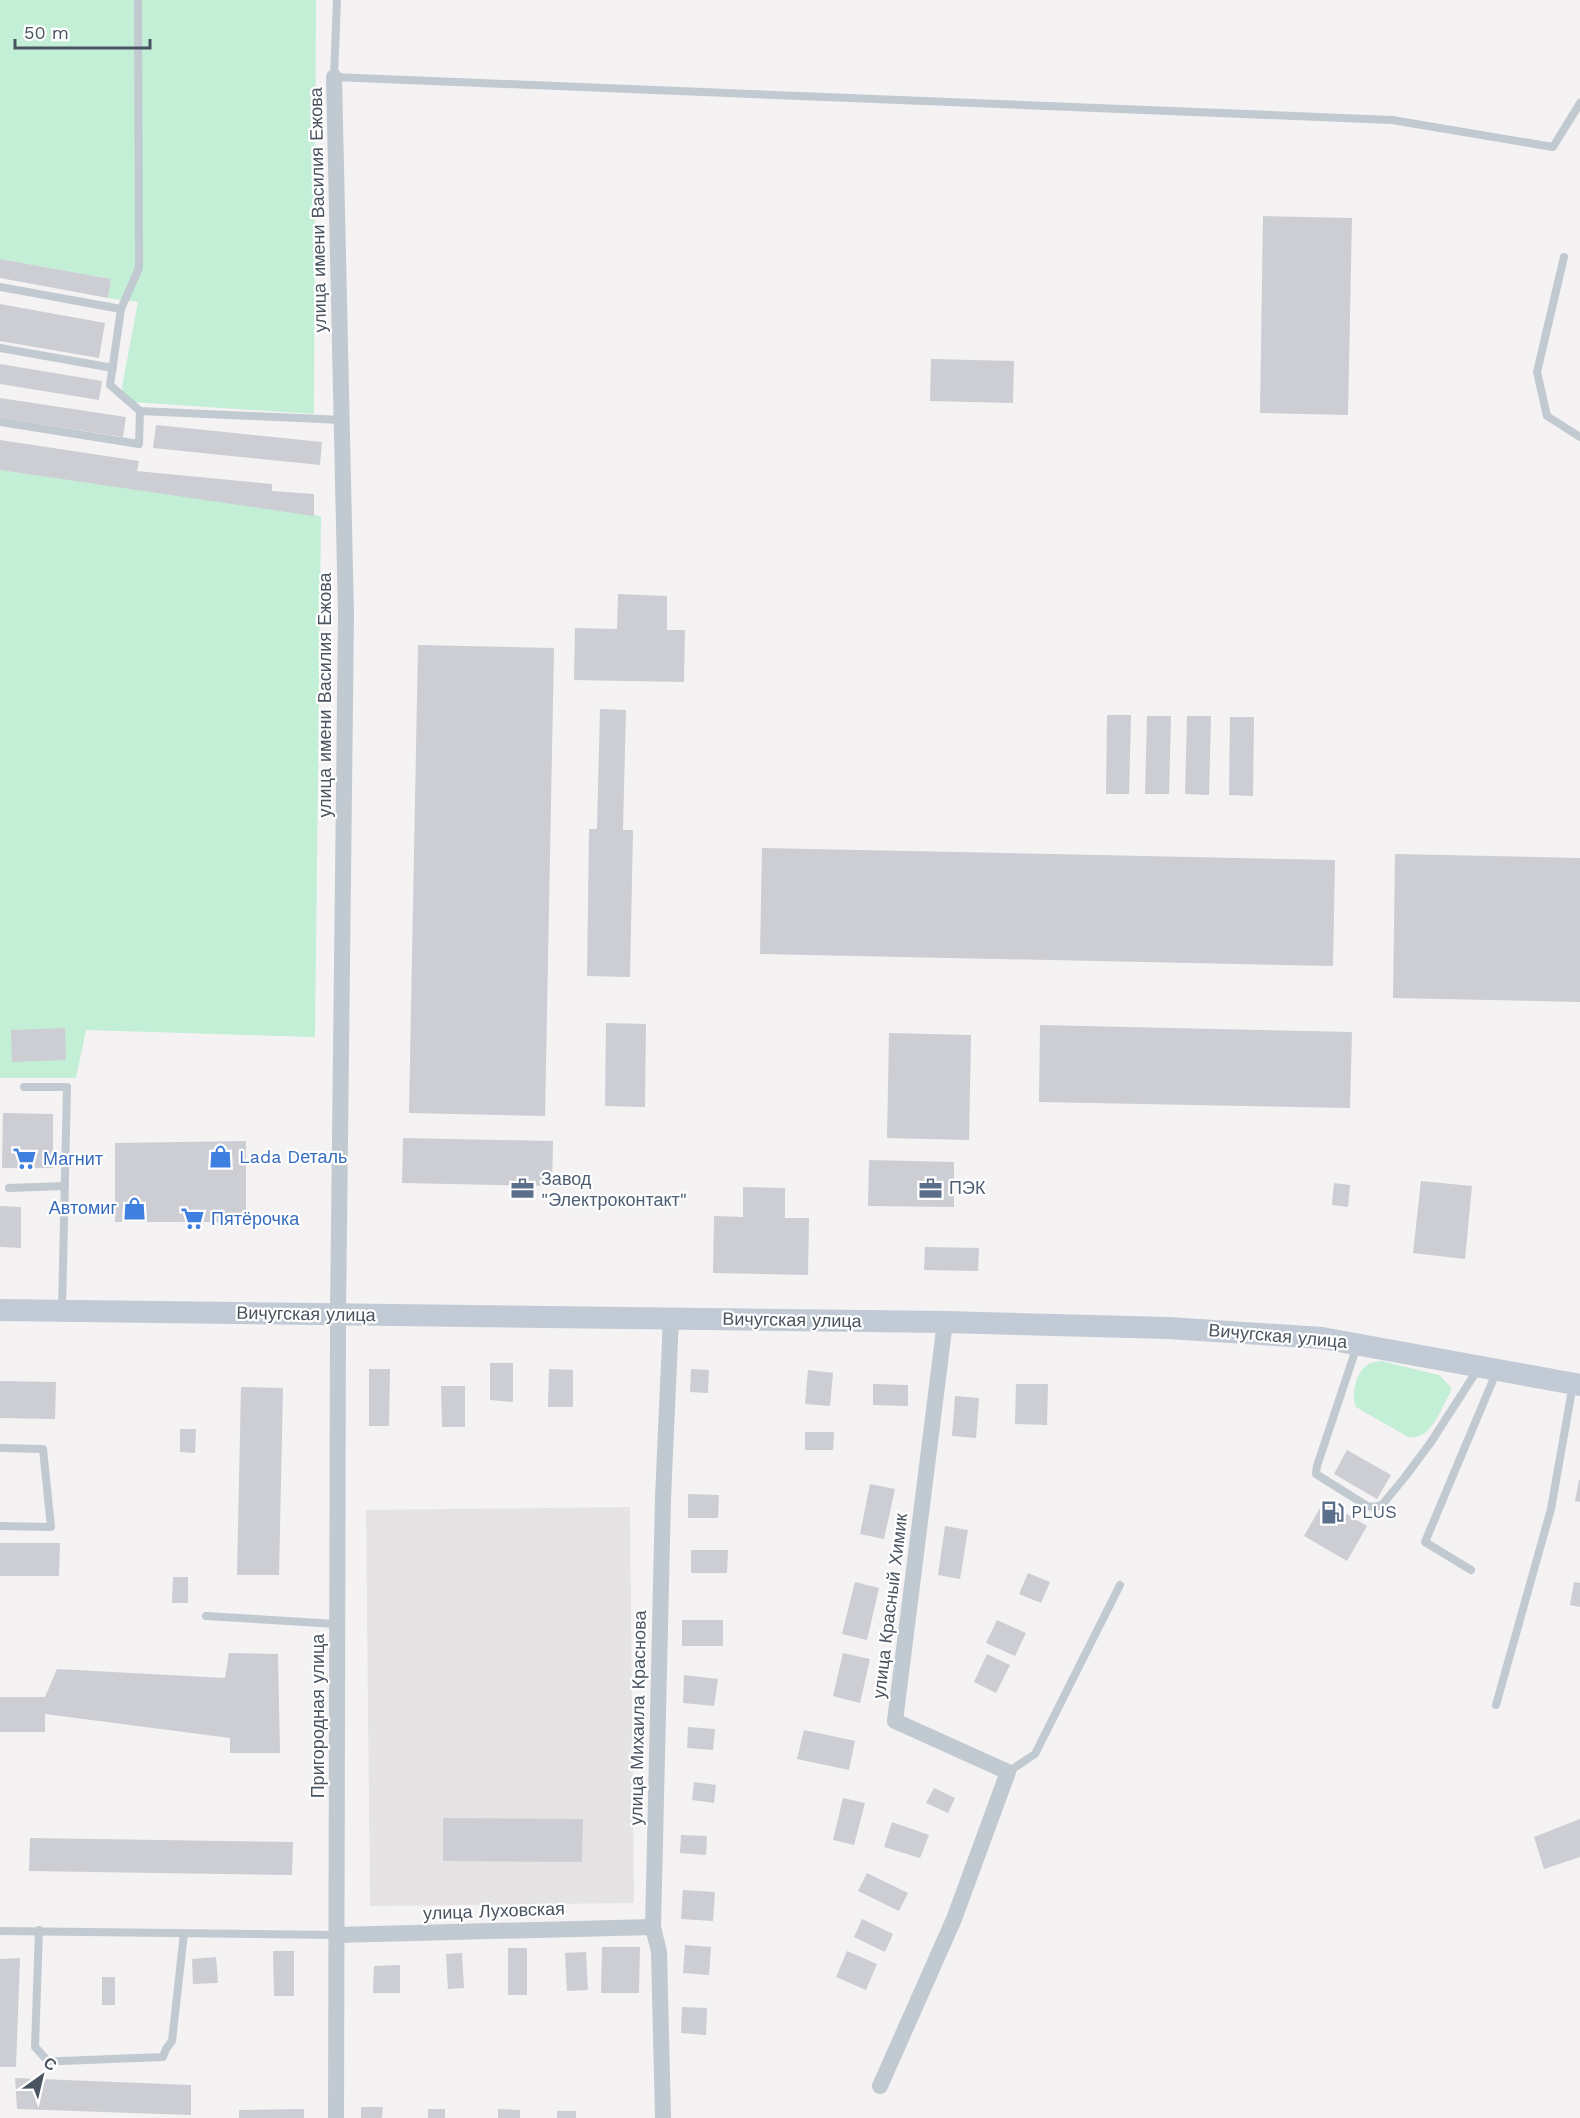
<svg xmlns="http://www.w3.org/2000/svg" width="1580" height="2118" font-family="'Work Sans',sans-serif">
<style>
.education{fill:#e5e3e4}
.green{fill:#c3efd6}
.building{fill:#ccced4}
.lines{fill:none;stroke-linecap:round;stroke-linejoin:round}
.lane{stroke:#c1c9d1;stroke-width:8}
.street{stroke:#c1c9d1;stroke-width:16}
.secondary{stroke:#c1cad5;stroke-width:22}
.labels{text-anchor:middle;stroke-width:4.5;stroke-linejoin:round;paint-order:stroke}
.street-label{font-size:18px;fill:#4a5460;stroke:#fff}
.shop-label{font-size:18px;fill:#366cbe;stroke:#fff;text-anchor:start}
.service-label{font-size:18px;fill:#4e5e75;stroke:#fff;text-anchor:start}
</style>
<rect width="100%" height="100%" fill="#f4f2f2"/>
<polygon class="education" points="630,1507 634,1903 370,1906 366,1510"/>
<g class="green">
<polygon points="0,0 316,0 314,414 132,402 123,395 122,387 138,302 108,298 111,279 0,259"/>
<polygon points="0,470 321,516 315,1037 86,1030 76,1078 0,1078"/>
<path d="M1381,1361L1439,1375L1451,1387L1450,1393C1440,1410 1431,1441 1408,1437L1356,1407C1351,1395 1355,1374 1367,1365C1371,1362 1376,1362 1381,1361Z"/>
</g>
<g class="building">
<polygon points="1263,216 1352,218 1348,415 1260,413"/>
<polygon points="0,259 111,279 108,298 0,278"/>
<polygon points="0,304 105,323 99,358 0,341"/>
<polygon points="931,359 1014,361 1013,403 930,401"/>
<polygon points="0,364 102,381 99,400 0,384"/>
<polygon points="0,398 126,417 123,437 0,418"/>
<polygon points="156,425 322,442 320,465 153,448"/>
<polygon points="0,440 139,461 137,471 272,484 272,491 314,494 314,516 0,470"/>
<polygon points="618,594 667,596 667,630 685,630 684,682 574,680 575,628 617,629"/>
<polygon points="418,645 554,648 545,1116 409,1113"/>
<polygon points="600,709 626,710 623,830 633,830 630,977 587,976 589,829 597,829"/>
<polygon points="1107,715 1131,715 1129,794 1106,794"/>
<polygon points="1147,716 1171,716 1169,794 1145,794"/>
<polygon points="1187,716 1211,716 1209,795 1185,794"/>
<polygon points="1230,717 1254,717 1253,796 1229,795"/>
<polygon points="762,848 1335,860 1333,966 760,954"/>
<polygon points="1395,854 1580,858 1580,1002 1393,998"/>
<polygon points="606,1023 646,1024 645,1107 605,1106"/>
<polygon points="1040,1025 1352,1032 1350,1108 1039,1102"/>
<polygon points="65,1028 66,1060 12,1062 11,1030"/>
<polygon points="889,1033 971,1035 969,1140 887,1138"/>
<polygon points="3,1113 53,1114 53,1168 2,1168"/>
<polygon points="403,1138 553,1141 552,1186 402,1183"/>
<polygon points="246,1141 246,1222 115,1222 115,1143"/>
<polygon points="869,1160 954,1162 954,1207 868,1206"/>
<polygon points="1421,1181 1472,1186 1465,1259 1413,1253"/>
<polygon points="1334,1183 1350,1185 1348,1207 1332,1205"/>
<polygon points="743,1187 785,1188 785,1218 809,1218 808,1275 713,1273 714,1216 743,1217"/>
<polygon points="0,1206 21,1207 21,1248 0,1247"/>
<polygon points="925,1247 979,1248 978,1271 924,1270"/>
<polygon points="490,1363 513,1363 513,1402 490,1400"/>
<polygon points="369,1369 390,1369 389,1426 369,1426"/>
<polygon points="549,1369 573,1370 573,1407 548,1407"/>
<polygon points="691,1369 709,1370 708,1393 690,1392"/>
<polygon points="808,1370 833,1373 830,1406 805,1404"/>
<polygon points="0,1381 56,1382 55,1419 0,1418"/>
<polygon points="873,1384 908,1385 908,1406 873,1405"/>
<polygon points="1016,1384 1048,1384 1047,1425 1015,1424"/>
<polygon points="441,1386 465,1386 465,1427 442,1427"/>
<polygon points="241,1387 283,1388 279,1575 237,1575"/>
<polygon points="955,1396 979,1398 976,1438 952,1436"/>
<polygon points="180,1429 196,1429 195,1453 180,1452"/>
<polygon points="805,1432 834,1432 833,1450 805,1450"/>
<polygon points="1347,1450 1391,1475 1377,1499 1334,1474"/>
<polygon points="1579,1480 1580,1480 1580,1502 1575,1501"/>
<polygon points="870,1484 895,1489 884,1539 860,1534"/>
<polygon points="688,1494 719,1495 718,1518 688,1518"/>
<polygon points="1324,1501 1367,1526 1347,1561 1304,1536"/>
<polygon points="945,1526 968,1530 960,1579 938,1575"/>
<polygon points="0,1543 60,1543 59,1576 0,1576"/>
<polygon points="691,1550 728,1550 727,1573 691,1573"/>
<polygon points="1028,1573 1050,1582 1041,1603 1019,1594"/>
<polygon points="173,1577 188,1577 188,1603 172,1603"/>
<polygon points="855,1582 879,1588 867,1640 842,1634"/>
<polygon points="1574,1582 1580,1583 1580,1607 1570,1605"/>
<rect x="682" y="1620" width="41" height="26"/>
<polygon points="997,1620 1026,1633 1015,1656 986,1643"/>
<polygon points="229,1653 278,1654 280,1753 230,1753 230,1738 45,1714 45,1732 0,1732 0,1697 45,1697 57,1669 225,1678"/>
<polygon points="843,1653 870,1659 860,1703 833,1696"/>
<polygon points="987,1654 1010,1665 996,1693 974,1682"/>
<polygon points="684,1675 718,1679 714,1706 683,1703"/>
<polygon points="688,1727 715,1729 713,1750 687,1748"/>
<polygon points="804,1730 855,1741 849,1770 797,1759"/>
<polygon points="694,1782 716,1785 714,1803 692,1800"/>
<polygon points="934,1788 955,1798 948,1813 926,1803"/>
<polygon points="843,1798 865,1803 854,1845 833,1840"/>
<polygon points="443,1818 583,1819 582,1862 443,1861"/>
<polygon points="1580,1819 1580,1857 1544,1869 1534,1837"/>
<polygon points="892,1822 929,1835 920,1858 884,1847"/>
<polygon points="681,1835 707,1836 706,1855 680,1853"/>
<polygon points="30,1838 293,1842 292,1875 29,1871"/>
<polygon points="867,1873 908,1893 899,1911 858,1891"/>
<polygon points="683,1890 715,1892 713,1921 681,1919"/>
<polygon points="862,1919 893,1934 885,1952 854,1937"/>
<polygon points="685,1945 711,1947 709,1975 683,1973"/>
<polygon points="602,1947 640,1947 639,1993 601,1993"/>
<rect x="508" y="1948" width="19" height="47"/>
<polygon points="273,1951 294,1951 294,1996 274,1996"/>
<polygon points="847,1951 877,1964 866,1990 836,1977"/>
<polygon points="586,1952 588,1990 567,1991 565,1953"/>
<polygon points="462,1953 464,1988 448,1989 446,1954"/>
<polygon points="216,1957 218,1983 193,1984 192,1959"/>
<polygon points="20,1958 16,2067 0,2067 0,1959"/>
<polygon points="400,1965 400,1993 373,1993 374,1966"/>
<rect x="102" y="1977" width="13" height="28"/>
<polygon points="682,2007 707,2008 706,2035 681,2033"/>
<polygon points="15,2078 191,2085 191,2115 17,2109"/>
<polygon points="361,2107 383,2107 382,2118 361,2118"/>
<polygon points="304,2109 304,2118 239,2118 239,2110"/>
<rect x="428" y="2109" width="17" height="9"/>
<polygon points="498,2109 520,2110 520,2118 498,2118"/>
<rect x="557" y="2111" width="19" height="7"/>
</g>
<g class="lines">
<g class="lane">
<polyline points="337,0 334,77 1392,120 1553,147 1580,103"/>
<polyline points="1564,257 1537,372 1547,416 1580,437"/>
<polyline points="0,287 121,309 110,385 140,411 342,420"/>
<polyline points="121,309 139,268 138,0"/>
<polyline points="0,348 113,368"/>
<polyline points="0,422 139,444 140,411"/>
<polyline points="24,1087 67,1087 62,1310"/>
<polyline points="9,1188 65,1186"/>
<polyline points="1357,1346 1317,1466 1316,1474 1367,1506 1374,1507 1382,1505 1405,1477 1431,1442 1478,1369"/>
<polyline points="0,1448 43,1449 51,1527 0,1526"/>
<polyline points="1471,1570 1425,1542 1496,1373"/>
<polyline points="206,1616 337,1624"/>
<polyline points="1496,1705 1551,1509 1573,1384"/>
<polyline points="1008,1772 1035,1754 1120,1585"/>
<polyline points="39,1930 35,2047 48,2061 61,2061 163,2057 166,2049 172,2041 184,1933"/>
<polyline points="0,1931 336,1935"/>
</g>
<g class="street">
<polyline points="334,77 346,615 338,1314 336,2118"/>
<polyline points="336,1935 653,1927"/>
<polyline points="880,2086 954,1919 1008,1772 895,1721 945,1322"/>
<polyline points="663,2118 659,1952 653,1927 663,1498 671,1318"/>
</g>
<polyline class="secondary" points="0,1310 945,1322 1168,1328 1322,1338 1580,1385"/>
</g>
<defs>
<symbol id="shop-bare" viewBox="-9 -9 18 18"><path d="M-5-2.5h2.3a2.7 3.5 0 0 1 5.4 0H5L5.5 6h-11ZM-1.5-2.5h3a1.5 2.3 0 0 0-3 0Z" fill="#3f7fe0" stroke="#fff" stroke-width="2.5" paint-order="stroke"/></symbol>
<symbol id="supermarket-bare" viewBox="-9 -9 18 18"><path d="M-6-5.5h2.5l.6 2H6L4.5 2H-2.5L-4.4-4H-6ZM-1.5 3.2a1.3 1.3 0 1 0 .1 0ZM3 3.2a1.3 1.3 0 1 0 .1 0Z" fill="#3f7fe0" stroke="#fff" stroke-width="2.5" paint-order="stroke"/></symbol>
<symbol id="office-bare" viewBox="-9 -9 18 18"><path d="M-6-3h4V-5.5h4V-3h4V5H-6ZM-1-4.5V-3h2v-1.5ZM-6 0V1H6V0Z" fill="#5c6f8a" stroke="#fff" stroke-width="2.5" paint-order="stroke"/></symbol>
<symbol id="fuel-bare" viewBox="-9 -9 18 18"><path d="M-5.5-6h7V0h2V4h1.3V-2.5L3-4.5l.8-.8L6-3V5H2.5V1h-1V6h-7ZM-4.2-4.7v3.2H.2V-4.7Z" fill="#5c6f8a" stroke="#fff" stroke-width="2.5" paint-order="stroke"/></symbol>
</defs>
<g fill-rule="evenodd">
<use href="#shop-bare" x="204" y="1140" width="33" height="33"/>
<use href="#supermarket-bare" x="8" y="1142" width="33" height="33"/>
<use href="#office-bare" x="914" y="1172" width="33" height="33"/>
<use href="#office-bare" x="506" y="1172" width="33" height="33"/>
<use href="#shop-bare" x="118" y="1192" width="33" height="33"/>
<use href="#supermarket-bare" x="176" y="1202" width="33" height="33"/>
<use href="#fuel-bare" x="1316" y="1496" width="33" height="33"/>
</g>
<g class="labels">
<g class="street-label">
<text transform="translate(318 210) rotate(-91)" y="6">улица имени Василия Ежова</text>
<text transform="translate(325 695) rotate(-90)" y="6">улица имени Василия Ежова</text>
<text transform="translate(306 1314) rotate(1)" y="6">Вичугская улица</text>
<text transform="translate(792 1320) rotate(1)" y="6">Вичугская улица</text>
<text transform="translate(1278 1336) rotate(5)" y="6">Вичугская улица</text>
<text transform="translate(890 1606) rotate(-83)" y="6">улица Красный Химик</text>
<text transform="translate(318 1716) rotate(-90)" y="6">Пригородная улица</text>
<text transform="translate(638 1718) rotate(-89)" y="6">улица Михаила Краснова</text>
<text transform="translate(494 1911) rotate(-2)" y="6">улица Луховская</text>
</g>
<g class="shop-label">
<text x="239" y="1163">Lada Dеталь</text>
<text x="43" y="1165">Магнит</text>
<text x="117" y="1214" text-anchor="end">Автомиг</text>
<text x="211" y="1225">Пятёрочка</text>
</g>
<g class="service-label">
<text x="541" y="1185">Завод<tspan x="541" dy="21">"Электроконтакт"</tspan></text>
<text x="949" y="1194">ПЭК</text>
<text x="1351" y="1518">PLUS</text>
</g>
</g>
<g transform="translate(42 2076) rotate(34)" stroke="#ffffff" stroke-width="4.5" paint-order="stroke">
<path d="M0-4.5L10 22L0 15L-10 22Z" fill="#4a5460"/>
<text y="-9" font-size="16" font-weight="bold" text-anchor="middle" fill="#4a5460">С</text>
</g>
<path d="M15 39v9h135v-9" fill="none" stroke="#4a5460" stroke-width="3"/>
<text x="24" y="39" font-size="18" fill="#4a5460" stroke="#ffffff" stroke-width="4.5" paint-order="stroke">50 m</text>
</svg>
